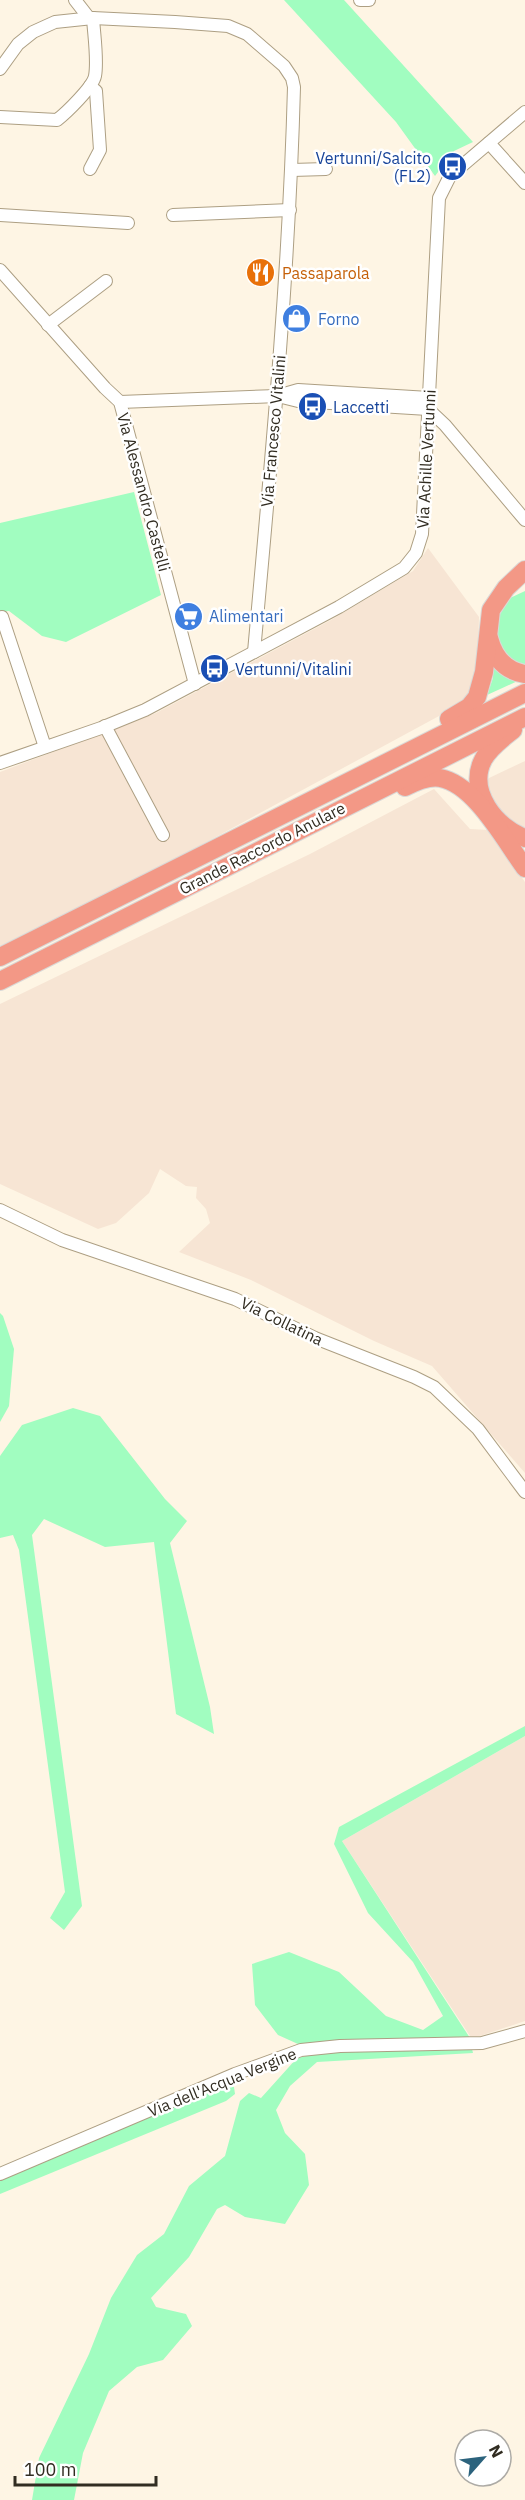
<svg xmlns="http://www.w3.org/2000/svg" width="525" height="2500" font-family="'IBM Plex Sans',sans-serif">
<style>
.industrial{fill:#f7e5d4}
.green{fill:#a1fdc0}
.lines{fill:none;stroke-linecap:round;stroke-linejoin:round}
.minor-casing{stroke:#ad9f83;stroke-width:14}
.highway-casing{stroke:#dad9d7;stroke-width:20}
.minor{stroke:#fff;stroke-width:12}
.highway{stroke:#f39886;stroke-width:18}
.labels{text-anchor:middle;stroke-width:5;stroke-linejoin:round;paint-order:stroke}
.transit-label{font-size:16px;fill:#164399;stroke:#fff;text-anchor:start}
.food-label{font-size:16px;fill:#c56008;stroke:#fff;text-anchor:start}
.shop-label{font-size:16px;fill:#366cbe;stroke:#fff;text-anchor:start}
.street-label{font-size:16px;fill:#312c21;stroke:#fff}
</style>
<rect width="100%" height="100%" fill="#fef5e4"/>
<g class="industrial">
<polygon points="428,548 479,617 477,683 463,703 166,864 0,946 0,772 156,713 331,620 413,571"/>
<polygon points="525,761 525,848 490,797 487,779"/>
<polygon points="434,789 470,829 489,830 525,882 525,1473 432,1366 374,1341 251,1280 179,1252 210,1223 206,1209 196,1198 197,1187 186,1186 160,1169 149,1193 116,1223 98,1229 0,1184 0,1004 310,854"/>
<polygon points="525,1736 525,2021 480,2036 470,2036 342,1841"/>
</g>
<g class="green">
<polygon points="284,0 344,0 473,142 454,151 435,176 396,122"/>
<polygon points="134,492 161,595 66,642 42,636 9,611 0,612 0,523"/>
<polygon points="525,591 525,668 517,665 498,648 494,620 510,598"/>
<polygon points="493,663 522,679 487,695 493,678"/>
<polygon points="0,1313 3,1316 14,1349 9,1406 0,1422"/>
<polygon points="73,1408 100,1416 165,1499 187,1521 170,1543 210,1707 214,1734 176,1714 154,1542 105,1547 44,1519 32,1535 82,1906 64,1930 50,1918 65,1892 19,1550 13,1535 0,1538 0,1456 22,1425"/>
<polygon points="525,1726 525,1736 342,1841 470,2038 340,2040 298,2044 278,2035 255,2005 252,1964 289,1952 339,1972 386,2016 423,2030 443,2016 413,1962 368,1913 334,1844 339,1827"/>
<polygon points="472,2049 473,2053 317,2062 290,2086 276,2110 285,2133 305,2154 309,2185 285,2224 245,2217 225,2205 217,2209 189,2257 151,2298 156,2307 186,2314 192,2326 163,2360 137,2367 109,2391 83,2453 74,2500 32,2500 39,2458 89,2354 111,2298 137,2255 164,2234 189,2186 225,2156 240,2101 249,2093 261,2098 297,2058 333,2050"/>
<polygon points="228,2084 234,2087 235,2094 226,2101 0,2194 0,2179"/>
</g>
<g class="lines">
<defs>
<g id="minor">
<polyline points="75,0 89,18"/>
<polyline points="360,0 369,0"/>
<path d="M0,69L18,44L33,32L55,22L93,18L175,22L228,26L247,34L284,66L292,78L294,87C289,276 271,464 254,652"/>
<path d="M0,117L57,120C66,113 93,87 95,76C98,60 94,35 93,18"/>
<polyline points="489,143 525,183"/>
<polyline points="90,169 100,150 96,91 90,86"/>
<polyline points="292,170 326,169"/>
<polyline points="0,215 128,223"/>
<polyline points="173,215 290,210"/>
<polyline points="0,270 105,388 120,402 195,684"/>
<polyline points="48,325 106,281"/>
<polyline points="278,396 298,401 428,409"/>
<polyline points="120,402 277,396 298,390 429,398"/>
<polyline points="428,409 445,425 525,520"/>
<polyline points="0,618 2,617 45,747"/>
<polyline points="105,726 163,835"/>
<polyline points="0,763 101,728 145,710 339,607 404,568 416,553 422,534 439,198 450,176 525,112"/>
<polyline points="0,1210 62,1240 235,1299 315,1338 414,1377 434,1387 478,1429 525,1492"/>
<polyline points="0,2174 235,2074 301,2050 340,2046 482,2043 525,2031"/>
</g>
<g id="highway">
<path d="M489,638C494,657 505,671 525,674"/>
<polyline points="449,719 469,707 477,697 484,672 491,610 506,588 525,570"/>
<path d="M513,730C503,738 489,748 483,760C467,791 496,828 525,838"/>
<path d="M405,787C415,782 429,776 440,778C475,784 505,841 525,868"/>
<polyline points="0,957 525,693"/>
<polyline points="0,981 525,717"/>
</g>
</defs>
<use href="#minor" class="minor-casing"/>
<use href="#highway" class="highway-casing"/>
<use href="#minor" class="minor"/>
<use href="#highway" class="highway"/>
</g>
<defs>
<symbol id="bus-disc" viewBox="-11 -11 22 22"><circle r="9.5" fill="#1a4fb4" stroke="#fff"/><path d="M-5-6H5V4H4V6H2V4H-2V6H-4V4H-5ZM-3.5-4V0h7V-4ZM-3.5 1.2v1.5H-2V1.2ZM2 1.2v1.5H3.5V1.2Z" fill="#fff"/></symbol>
<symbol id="restaurant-disc" viewBox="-11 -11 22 22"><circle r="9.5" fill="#e8710a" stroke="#fff"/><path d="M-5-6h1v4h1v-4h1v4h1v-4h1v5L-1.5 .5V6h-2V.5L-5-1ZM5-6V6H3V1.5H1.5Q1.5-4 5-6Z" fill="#fff"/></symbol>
<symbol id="shop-disc" viewBox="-11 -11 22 22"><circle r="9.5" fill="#3f7fe0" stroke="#fff"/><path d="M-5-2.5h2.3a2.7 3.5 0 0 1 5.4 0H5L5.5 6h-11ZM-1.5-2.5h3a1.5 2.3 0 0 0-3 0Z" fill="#fff"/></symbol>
<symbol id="supermarket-disc" viewBox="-11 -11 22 22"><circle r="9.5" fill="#3f7fe0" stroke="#fff"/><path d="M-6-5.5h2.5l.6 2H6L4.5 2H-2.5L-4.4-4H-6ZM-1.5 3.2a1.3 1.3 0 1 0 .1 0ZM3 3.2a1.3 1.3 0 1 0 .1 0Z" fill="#fff"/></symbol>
</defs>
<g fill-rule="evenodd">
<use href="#bus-disc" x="436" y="150" width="33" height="33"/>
<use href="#restaurant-disc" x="244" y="256" width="33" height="33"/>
<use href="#shop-disc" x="280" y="302" width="33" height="33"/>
<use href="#bus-disc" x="296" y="390" width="33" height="33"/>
<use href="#supermarket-disc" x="172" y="600" width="33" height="33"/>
<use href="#bus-disc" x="198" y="652" width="33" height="33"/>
</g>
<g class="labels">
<g class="transit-label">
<text x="431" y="164" text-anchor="end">Vertunni/Salcito<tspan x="431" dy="18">(FL2)</tspan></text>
<text x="333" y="413">Laccetti</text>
<text x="235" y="675">Vertunni/Vitalini</text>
</g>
<g class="food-label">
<text x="282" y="279">Passaparola</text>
</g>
<g class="shop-label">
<text x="318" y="325">Forno</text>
<text x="209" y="622">Alimentari</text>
</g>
<g class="street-label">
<text transform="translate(273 431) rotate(-85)" y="6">Via Francesco Vitalini</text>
<text transform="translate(426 459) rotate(-87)" y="6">Via Achille Vertunni</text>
<text transform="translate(144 492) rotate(75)" y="6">Via Alessandro Castelli</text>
<text transform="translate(262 848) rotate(-27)" y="6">Grande Raccordo Anulare</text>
<text transform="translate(282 1321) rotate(26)" y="6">Via Collatina</text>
<text transform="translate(222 2082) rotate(-22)" y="6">Via dell'Acqua Vergine</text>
</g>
</g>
<g transform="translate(483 2458) rotate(62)"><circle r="28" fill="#ffffff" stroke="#adaba6" stroke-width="1.5"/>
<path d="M0-4.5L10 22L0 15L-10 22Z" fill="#2c637d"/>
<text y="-9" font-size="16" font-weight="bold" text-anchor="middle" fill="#312c21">N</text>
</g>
<path d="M15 2476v9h141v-9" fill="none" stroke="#312c21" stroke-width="3"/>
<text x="24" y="2476" font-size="18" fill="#312c21" stroke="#ffffff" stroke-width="4.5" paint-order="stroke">100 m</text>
</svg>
